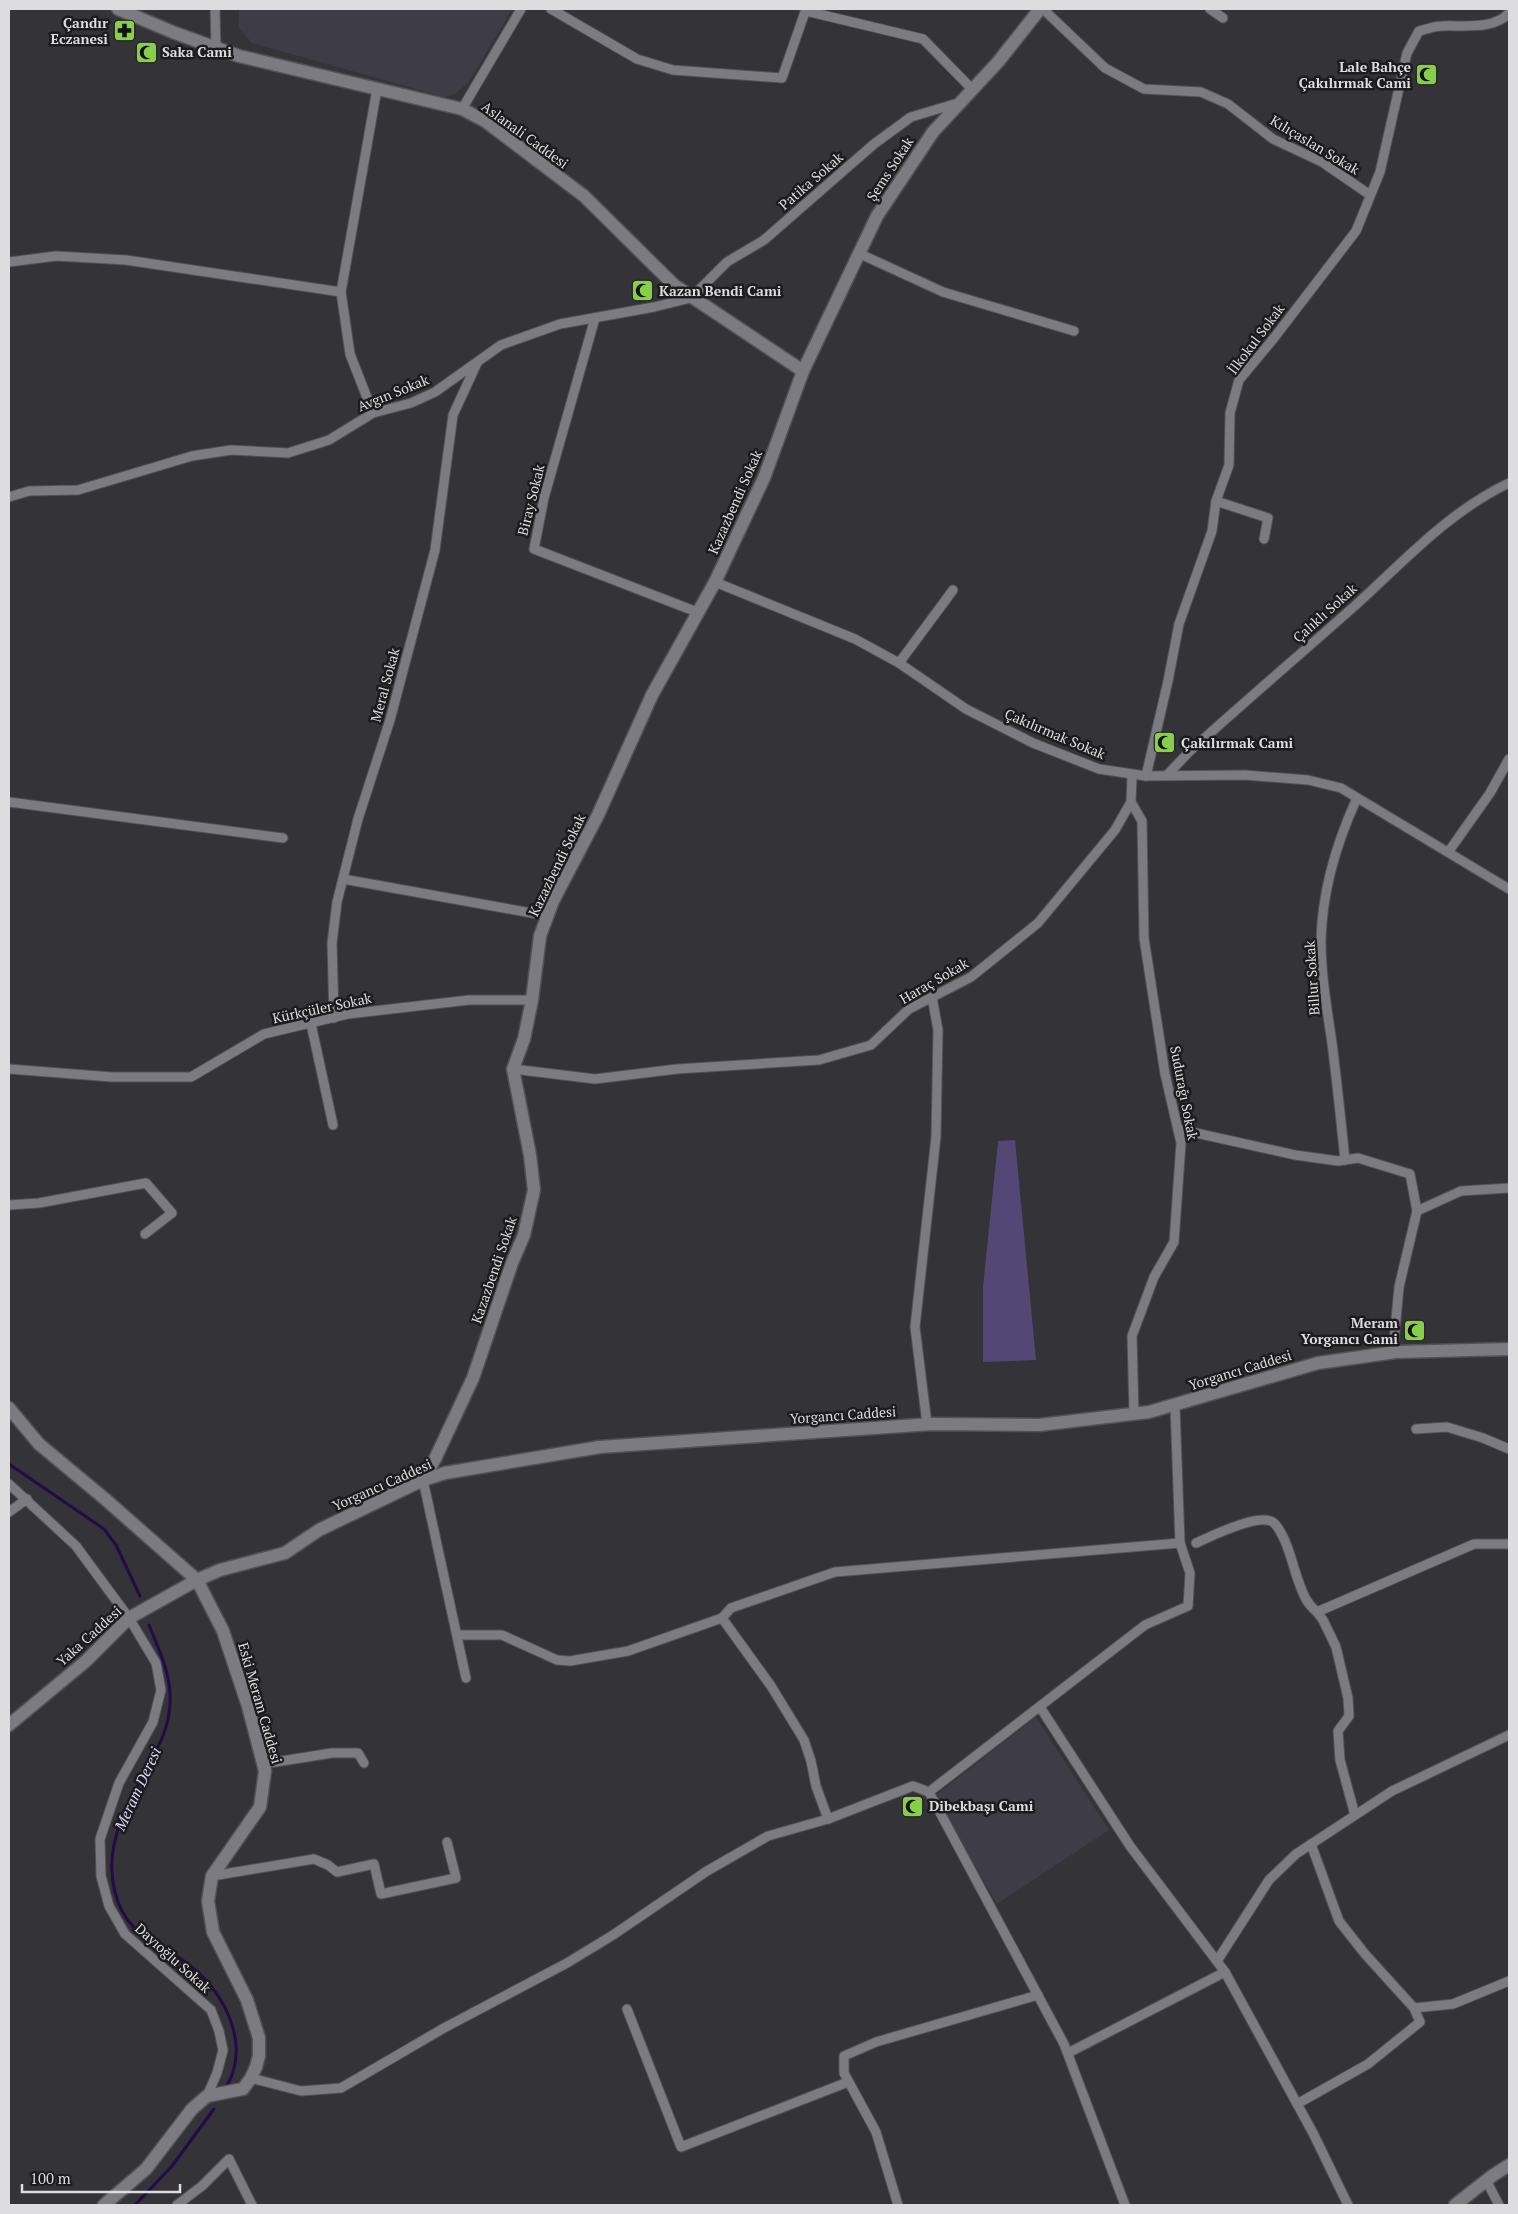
<svg xmlns="http://www.w3.org/2000/svg" width="1518" height="2214" font-family="'PT Serif',serif">
<style>
.built{fill:#3e3c46}
.green{fill:#534776}
.lines{fill:none;stroke-linecap:round;stroke-linejoin:round}
.stream{stroke:#220b47;stroke-width:3}
.street-casing{stroke:#525155;stroke-width:11}
.secondary-casing{stroke:#525155;stroke-width:15}
.street{stroke:#7c7b81;stroke-width:9}
.secondary{stroke:#7c7b81;stroke-width:12}
.labels{text-anchor:middle;stroke-width:5;stroke-linejoin:round;paint-order:stroke}
.poi-label{font-size:14px;font-weight:bold;fill:#dddcdf;stroke:#1c1b1d;text-anchor:start}
.street-label{font-size:14px;fill:#dddcdf;stroke:#1c1b1d}
.water-label{font-size:15px;font-style:italic;fill:#ddd6fc;stroke:#1c1b1d}
</style>
<rect width="100%" height="100%" fill="#343338"/>
<g class="built">
<polygon points="239,9 512,9 469,82 455,94 444,97 252,43 239,28"/>
<polygon points="1036,1717 1109,1830 997,1904 935,1796"/>
</g>
<polygon class="green" points="1015,1140 1036,1360 983,1362 983,1287 998,1141"/>
<g class="lines">
<g class="stream">
<polyline points="9,1464 104,1529 116,1545 140,1596"/>
<path d="M149,1625C159,1650 172,1676 170,1704C169,1729 158,1747 147,1768C126,1806 103,1847 115,1892C126,1937 157,1940 188,1964C224,1992 251,2042 227,2086"/>
<polyline points="135,2205 172,2166 214,2109"/>
</g>
<defs>
<g id="street">
<polyline points="215,9 216,48"/>
<polyline points="551,9 637,59 673,70 782,78 806,9"/>
<polyline points="1043,9 1105,68 1144,89 1201,92 1228,104 1273,139 1322,162 1370,195"/>
<polyline points="1210,9 1223,18"/>
<polyline points="806,11 923,39 972,89"/>
<polyline points="462,109 521,9"/>
<polyline points="858,253 943,292 1074,331"/>
<polyline points="9,262 56,256 126,260 341,292"/>
<polyline points="595,318 544,498 534,549 697,612"/>
<polyline points="373,413 350,354 341,292 377,89"/>
<polyline points="9,497 29,491 78,490 192,456 231,450 288,453 329,440 373,413 411,403 435,392 501,345 560,324 654,307 691,298 727,262 764,240 874,144 911,117 958,103"/>
<polyline points="1216,501 1268,518 1264,539"/>
<polyline points="715,582 855,639 899,663 966,709 1033,743 1099,769 1146,776 1245,775 1308,780 1341,788 1509,889"/>
<polyline points="899,663 953,590"/>
<path d="M1167,775L1189,752C1245,701 1302,653 1358,603C1406,559 1450,511 1509,483"/>
<path d="M1146,776L1168,681L1179,624L1212,531L1216,501L1229,465L1230,413L1239,380L1274,338L1356,231L1380,172L1407,53L1419,31C1427,29 1434,26 1442,26C1464,25 1494,30 1509,13"/>
<polyline points="9,802 283,838"/>
<polyline points="1131,802 1142,821 1144,938 1165,1074 1181,1143 1174,1242 1154,1277 1132,1336 1134,1414"/>
<polyline points="1449,851 1490,793 1509,759"/>
<polyline points="343,879 548,916"/>
<polyline points="334,1018 332,943 337,902 358,819 390,720 435,550 453,415 477,363"/>
<polyline points="311,1024 333,1125"/>
<polyline points="9,1069 112,1077 191,1077 264,1034 348,1014 469,1000 532,1000"/>
<polyline points="513,1069 595,1079 677,1069 819,1060 871,1045 909,1009 971,977 1038,923 1115,830 1131,802 1132,775"/>
<polyline points="1178,1129 1295,1155 1338,1161 1358,1158 1410,1174 1417,1211 1399,1287 1394,1340 1396,1352"/>
<path d="M1345,1160C1341,1121 1337,1082 1332,1043C1327,1009 1321,975 1321,941C1322,891 1336,844 1357,798"/>
<polyline points="9,1205 39,1203 146,1183 172,1213 145,1234"/>
<polyline points="1417,1211 1461,1191 1509,1188"/>
<polyline points="927,1424 915,1327 936,1137 938,1030 932,997"/>
<polyline points="1416,1429 1447,1427 1483,1438 1509,1449"/>
<polyline points="423,1480 466,1678"/>
<polyline points="9,1484 76,1546 129,1618 156,1663 161,1690 153,1722 119,1783 100,1839 101,1876 109,1906 125,1934 211,2010 219,2031 223,2050 217,2073 207,2096"/>
<polyline points="9,1512 27,1499"/>
<path d="M1196,1543C1210,1537 1263,1510 1275,1524C1287,1538 1292,1563 1298,1580C1303,1594 1306,1603 1317,1612L1474,1544H1509"/>
<polyline points="1317,1612 1323,1620 1336,1647 1348,1698 1349,1716 1338,1731 1340,1760 1355,1815"/>
<polyline points="722,1618 771,1686 804,1740 811,1761 816,1786 828,1819"/>
<polyline points="458,1635 502,1635 557,1660 570,1661 628,1651 722,1618 731,1608 835,1572 1180,1543"/>
<polyline points="1040,1707 1130,1846 1225,1972"/>
<polyline points="263,1764 332,1753 358,1753 364,1763"/>
<polyline points="1311,1844 1339,1921 1365,1954 1414,2008 1453,2004 1509,1981"/>
<polyline points="212,1876 314,1859 328,1865 337,1872 374,1864 381,1894 456,1878 447,1842"/>
<polyline points="1217,1961 1269,1880 1296,1854 1392,1791 1509,1735"/>
<polyline points="627,2009 681,2147 848,2082"/>
<polyline points="1068,2053 1225,1972 1313,2133 1348,2205"/>
<polyline points="251,2078 301,2091 341,2088 444,2028 567,1963 613,1935 707,1871 768,1836 828,1819 913,1786 929,1792"/>
<polyline points="1297,2104 1368,2064 1420,2022 1414,2008"/>
<polyline points="1486,2180 1499,2205"/>
<polyline points="177,2205 202,2186 229,2159 252,2205"/>
<polyline points="898,2205 876,2132 844,2073 844,2056 876,2042 1038,1995"/>
<polyline points="1125,2205 1064,2044 929,1792 1145,1625 1188,1606 1190,1573 1180,1543 1175,1406"/>
</g>
<g id="secondary">
<polyline points="118,9 175,33 239,56 462,109 485,121 584,196 674,285 803,371"/>
<polyline points="9,1408 39,1444 105,1499 197,1580 223,1631 248,1706 265,1771 260,1807 212,1876 208,1901 213,1932 247,2000 259,2038 259,2056 256,2067 251,2078 243,2089 207,2096 192,2109 146,2169 104,2205"/>
<polyline points="423,1480 435,1459 473,1378 512,1263 524,1235 534,1190 530,1155 513,1069 524,1039 532,1000 540,936 553,901 598,815 652,695 715,582 764,478 803,371 877,216 933,132 998,62 1040,9"/>
<polyline points="9,1725 86,1661 129,1618 197,1580 220,1570 285,1553 319,1530 423,1480 445,1473 600,1447 932,1424 1039,1425 1149,1412 1318,1363 1396,1352 1509,1349"/>
<polyline points="1455,2205 1492,2176 1509,2165"/>
</g>
</defs>
<use href="#street" class="street-casing"/>
<use href="#secondary" class="secondary-casing"/>
<use href="#street" class="street"/>
<use href="#secondary" class="secondary"/>
</g>
<defs>
<symbol id="pharmacy-square" viewBox="-11 -11 22 22"><rect x="-9" y="-9" width="18" height="18" rx="4" fill="#88cf49" stroke="#1c1b1d"/><path d="M-2-6h4v4h4v4h-4v4h-4v-4h-4v-4h4Z" fill="#111"/></symbol>
<symbol id="mosque-square" viewBox="-11 -11 22 22"><rect x="-9" y="-9" width="18" height="18" rx="4" fill="#88cf49" stroke="#1c1b1d"/><path d="M3.5-4.9A6 6 0 1 0 3.5 4.9A5 5 0 1 1 3.5-4.9Z" fill="#111"/></symbol>
</defs>
<g fill-rule="evenodd">
<use href="#pharmacy-square" x="112" y="18" width="25" height="25"/>
<use href="#mosque-square" x="134" y="40" width="25" height="25"/>
<use href="#mosque-square" x="1414" y="62" width="25" height="25"/>
<use href="#mosque-square" x="630" y="278" width="25" height="25"/>
<use href="#mosque-square" x="1152" y="730" width="25" height="25"/>
<use href="#mosque-square" x="1402" y="1318" width="25" height="25"/>
<use href="#mosque-square" x="900" y="1794" width="25" height="25"/>
</g>
<g class="labels">
<g class="poi-label">
<text x="108" y="28" text-anchor="end">Çandır<tspan x="108" dy="16">Eczanesi</tspan></text>
<text x="162" y="57">Saka Cami</text>
<text x="1411" y="72" text-anchor="end">Lale Bahçe<tspan x="1411" dy="16">Çakılırmak Cami</tspan></text>
<text x="659" y="296">Kazan Bendi Cami</text>
<text x="1181" y="748">Çakılırmak Cami</text>
<text x="1398" y="1328" text-anchor="end">Meram<tspan x="1398" dy="16">Yorgancı Cami</tspan></text>
<text x="929" y="1811">Dibekbaşı Cami</text>
</g>
<g class="street-label">
<text transform="translate(525 135) rotate(36)" y="5">Aslanali Caddesi</text>
<text transform="translate(1315 145) rotate(31)" y="5">Kılıçaslan Sokak</text>
<text transform="translate(890 169) rotate(-57)" y="5">Şems Sokak</text>
<text transform="translate(811 181) rotate(-41)" y="5">Patika Sokak</text>
<text transform="translate(1256 339) rotate(-53)" y="5">İlkokul Sokak</text>
<text transform="translate(393 393) rotate(-22)" y="5">Avgın Sokak</text>
<text transform="translate(531 500) rotate(-76)" y="5">Biray Sokak</text>
<text transform="translate(735 502) rotate(-66)" y="5">Kazazbendi Sokak</text>
<text transform="translate(1325 613) rotate(-42)" y="5">Çalıklı Sokak</text>
<text transform="translate(385 685) rotate(-75)" y="5">Meral Sokak</text>
<text transform="translate(1055 734) rotate(23)" y="5">Çakılırmak Sokak</text>
<text transform="translate(557 865) rotate(-64)" y="5">Kazazbendi Sokak</text>
<text transform="translate(1312 978) rotate(-94)" y="5">Billur Sokak</text>
<text transform="translate(934 981) rotate(-30)" y="5">Haraç Sokak</text>
<text transform="translate(322 1008) rotate(-12)" y="5">Kürkçüler Sokak</text>
<text transform="translate(1184 1093) rotate(79)" y="5">Sudurağı Sokak</text>
<text transform="translate(494 1270) rotate(-71)" y="5">Kazazbendi Sokak</text>
<text transform="translate(1240 1370) rotate(-17)" y="5">Yorgancı Caddesi</text>
<text transform="translate(843 1415) rotate(-4)" y="5">Yorgancı Caddesi</text>
<text transform="translate(382 1485) rotate(-24)" y="5">Yorgancı Caddesi</text>
<text transform="translate(89 1636) rotate(-42)" y="5">Yaka Caddesi</text>
<text transform="translate(260 1703) rotate(74)" y="5">Eski Meram Caddesi</text>
<text transform="translate(173 1958) rotate(42)" y="5">Dayıoğlu Sokak</text>
</g>
<g class="water-label">
<text transform="translate(138 1789) rotate(-65)" y="5">Meram Deresi</text>
</g>
</g>
<rect width="1518" height="2214" fill="none" stroke="#dddcdf" stroke-width="20"/>
<path d="M22 2184v8h158v-8" fill="none" stroke="#dddcdf" stroke-width="2.5"/>
<text x="30" y="2184" font-size="15" fill="#dddcdf" stroke="#1c1b1d" stroke-width="4" paint-order="stroke">100 m</text>
</svg>
